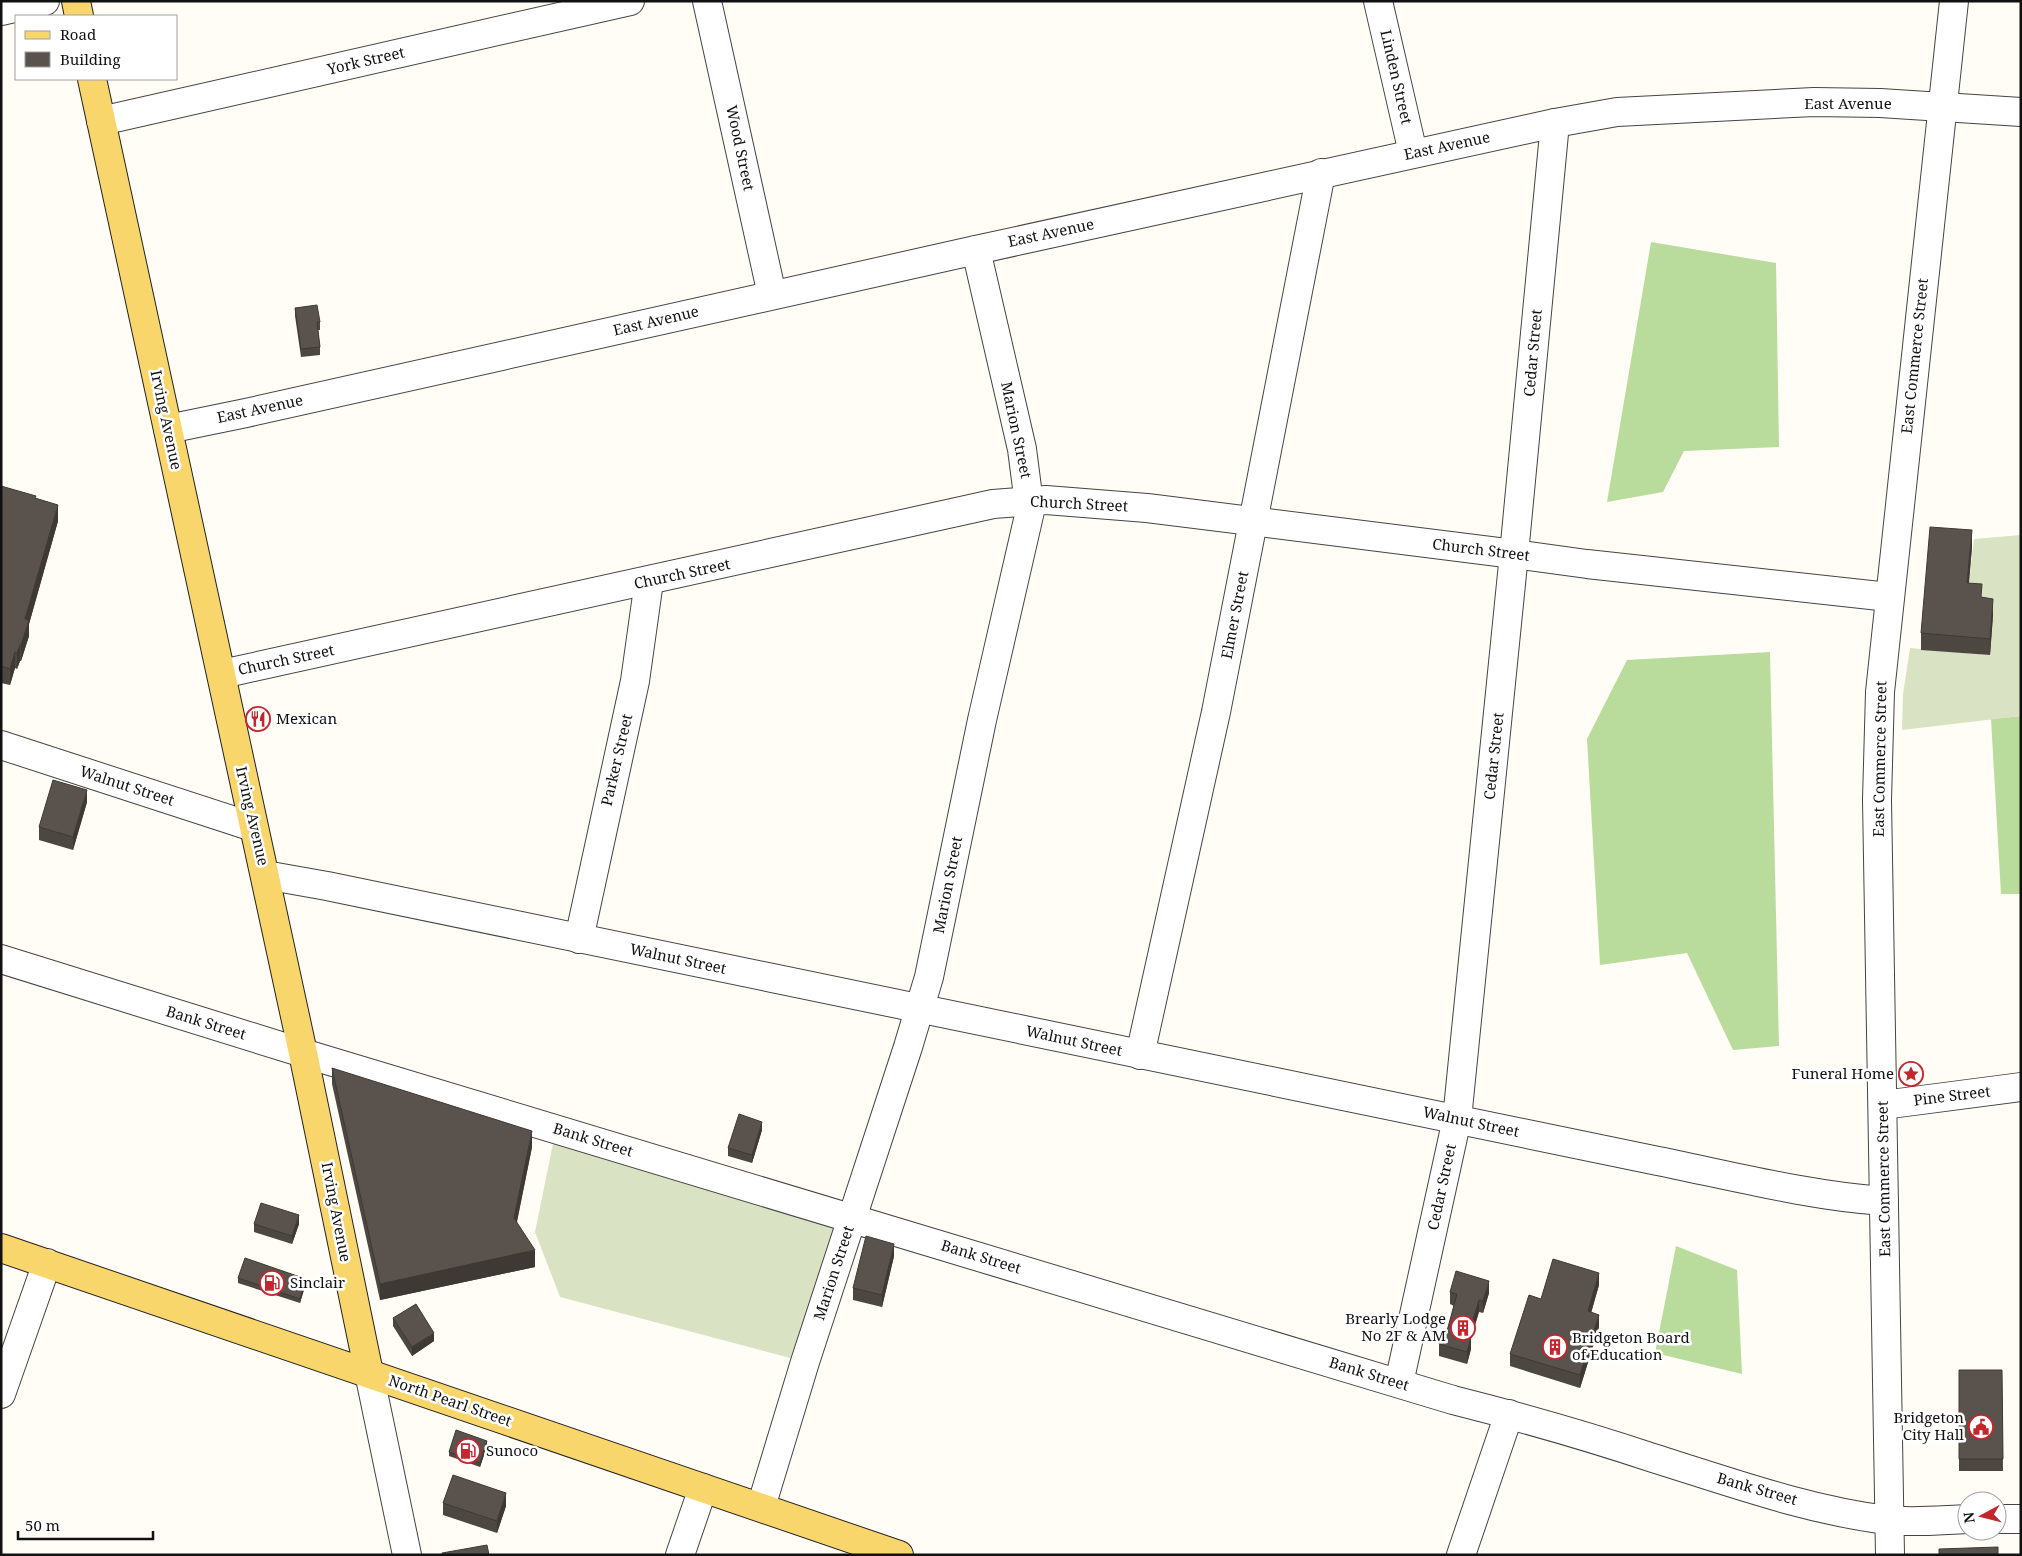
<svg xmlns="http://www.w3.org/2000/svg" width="2022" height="1556" font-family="'Noto Serif',serif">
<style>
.forest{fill:#b9dc9c}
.cemetery{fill:#d9e3c4}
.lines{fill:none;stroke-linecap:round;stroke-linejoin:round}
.minor-casing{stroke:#444;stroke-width:30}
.major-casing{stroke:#222;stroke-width:30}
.minor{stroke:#fff;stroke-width:28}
.major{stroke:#f9d66b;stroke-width:28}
.wall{fill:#4d4742}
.shaded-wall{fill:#3f3936}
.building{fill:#5a524d;stroke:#3f3936}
.labels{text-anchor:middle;stroke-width:5;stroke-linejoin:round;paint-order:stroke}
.street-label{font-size:15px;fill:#111;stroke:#fff}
.poi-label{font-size:15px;fill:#111;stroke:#fff;text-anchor:start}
</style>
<rect width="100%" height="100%" fill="#fffdf5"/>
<g class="forest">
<polygon points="1651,242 1776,263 1779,447 1684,451 1663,492 1607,502"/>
<polygon points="1770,652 1779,1046 1733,1050 1687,953 1600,965 1587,739 1627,660"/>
<polygon points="2021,716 2021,894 2001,894 1991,719"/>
<polygon points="1676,1246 1737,1270 1742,1374 1655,1353"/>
</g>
<g class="cemetery">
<polygon points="2021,535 2021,716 1902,730 1903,694 1910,648 1990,655 1967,599 1974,539"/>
<polygon points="556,1129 852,1219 805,1362 560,1297 535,1232"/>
</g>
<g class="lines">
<defs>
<g id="minor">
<polyline points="707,1 772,295"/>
<polyline points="1378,1 1413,153"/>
<polyline points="1,11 45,1"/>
<polyline points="101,121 630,1"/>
<polyline points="168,429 246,413 976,250 1555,123 1617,112 1814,102 1880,103 2021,112"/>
<polyline points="222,674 993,504 1046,500 1147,508 1514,554 1587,564 1889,597"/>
<polyline points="1,745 253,827"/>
<path d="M265,875L327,886L1653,1160C1728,1175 1809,1196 1884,1201"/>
<polyline points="579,939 635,681 649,581"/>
<path d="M1,959L303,1053L1453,1400C1520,1417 1587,1436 1653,1458C1730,1482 1807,1510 1887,1520C1913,1523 1941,1520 1967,1519"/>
<polyline points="1140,1055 1216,712 1321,173"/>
<polyline points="1883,1105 2021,1087"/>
<polyline points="369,1373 407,1555"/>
<polyline points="1399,1383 1457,1119 1514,554 1555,123"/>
<polyline points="1,1394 47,1263"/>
<polyline points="761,1507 805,1362 908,1047 929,977 982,720 1030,511 1022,449 976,250"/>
<polyline points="1997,1519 2021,1519"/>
<polyline points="680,1555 703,1488"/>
<polyline points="1461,1555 1509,1414"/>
<polyline points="1890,1555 1877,800 1880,692 1954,1"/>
</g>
<g id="major">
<polyline points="76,1 79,16"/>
<polyline points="92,79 303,1053 369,1373"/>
<polyline points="1,1248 899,1555"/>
</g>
</defs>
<use href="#minor" class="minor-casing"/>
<use href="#major" class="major-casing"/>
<use href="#minor" class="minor"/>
<use href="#major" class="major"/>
</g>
<g class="wall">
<polygon points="295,308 320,322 320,330 318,330 320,347 320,355 301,357 295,316"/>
<polygon points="1,486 36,499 58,521 29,624 29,636 21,661 20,661 17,669 15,668 10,685 1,683"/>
<polygon points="1972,547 1969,583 1982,598 1993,615 1990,655 1921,650 1921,633"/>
<polygon points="87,802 73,850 39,840 39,827"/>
<polygon points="332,1068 532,1147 517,1222 535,1267 380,1300 332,1084"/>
<polygon points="762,1130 752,1163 728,1156 728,1148"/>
<polygon points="254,1224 299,1224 292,1244 254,1232"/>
<polygon points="894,1256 882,1307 853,1300 853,1288"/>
<polygon points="238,1278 306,1283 300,1303 238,1283"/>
<polygon points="1599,1285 1591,1312 1599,1327 1580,1388 1510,1366 1510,1354"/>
<polygon points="1450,1292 1489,1293 1483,1313 1479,1312 1471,1337 1471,1349 1467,1364 1439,1356 1439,1344 1447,1331 1454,1306 1450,1304"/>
<polygon points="393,1318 434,1341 412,1356 393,1326"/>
<polygon points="1959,1370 2002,1370 2003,1471 1959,1471"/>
<polygon points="487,1446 480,1467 449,1456 449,1452"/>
<polygon points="443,1503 506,1506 497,1533 443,1515"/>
</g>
<g class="shaded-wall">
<polygon points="58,505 58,521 29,624 29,636 21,661 21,645 25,619"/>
<polygon points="1972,530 1972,547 1967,599 1967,583"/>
<polygon points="1993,599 1993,615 1990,655 1990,639"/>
<polygon points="20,645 20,661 17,669 17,653"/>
<polygon points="15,652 15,668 10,685 10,669"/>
<polygon points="87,790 87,802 73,850 73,837"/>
<polygon points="762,1122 762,1130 752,1163 752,1155"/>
<polygon points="532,1131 532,1147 514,1235 514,1218"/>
<polygon points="299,1215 299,1224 292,1244 292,1236"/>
<polygon points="894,1244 894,1256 882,1307 882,1295"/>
<polygon points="535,1250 535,1267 380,1300 380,1284"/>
<polygon points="1599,1273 1599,1285 1588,1324 1588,1311"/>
<polygon points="306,1279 306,1283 300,1303 300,1299"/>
<polygon points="1489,1281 1489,1293 1483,1313 1483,1301"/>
<polygon points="1479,1300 1479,1312 1468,1348 1468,1336"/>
<polygon points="1599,1315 1599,1327 1580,1388 1580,1375"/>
<polygon points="434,1333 434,1341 412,1356 412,1347"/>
<polygon points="1471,1337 1471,1349 1467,1364 1467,1352"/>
<polygon points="487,1441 487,1446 480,1467 480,1463"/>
<polygon points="506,1493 506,1506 497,1533 497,1521"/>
</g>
<g class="building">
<polygon points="317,305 320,322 317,322 320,347 301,349 295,308"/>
<polygon points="1,486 36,496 35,498 58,505 25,619 29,620 21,645 20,645 17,653 15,652 10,669 1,666"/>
<polygon points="1930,527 1972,530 1967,583 1982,584 1981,597 1993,599 1990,639 1921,633"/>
<polygon points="53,780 87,790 73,837 39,827"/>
<polygon points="332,1068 532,1131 514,1218 535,1250 380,1284"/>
<polygon points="739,1114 762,1122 752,1155 728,1148"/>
<polygon points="261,1203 299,1215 292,1236 254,1224"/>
<polygon points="866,1236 894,1244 882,1295 853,1288"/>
<polygon points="245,1258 306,1279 300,1299 238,1278"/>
<polygon points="1553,1259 1599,1273 1588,1311 1599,1315 1580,1375 1510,1354 1529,1295 1541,1299"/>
<polygon points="1456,1271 1489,1281 1483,1301 1479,1300 1468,1336 1471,1337 1467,1352 1439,1344 1443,1329 1447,1331 1457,1294 1450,1292"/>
<polygon points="416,1304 434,1333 412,1347 393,1318"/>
<polygon points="1959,1370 2002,1370 2003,1459 1959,1459"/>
<polygon points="456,1430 487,1441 480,1463 449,1452"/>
<polygon points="453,1475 506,1493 497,1521 443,1503"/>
<polygon points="487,1545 489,1555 442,1555 442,1553"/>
<polygon points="1998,1547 1998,1555 1939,1555 1939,1549"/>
</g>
<defs>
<symbol id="restaurant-ring" viewBox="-11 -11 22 22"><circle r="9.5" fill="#fff" stroke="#c4262e" stroke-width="1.5"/><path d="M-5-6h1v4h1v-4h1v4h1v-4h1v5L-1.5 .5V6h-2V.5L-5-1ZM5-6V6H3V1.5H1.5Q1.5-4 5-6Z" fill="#c4262e"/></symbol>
<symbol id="sight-ring" viewBox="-11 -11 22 22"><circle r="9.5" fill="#fff" stroke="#c4262e" stroke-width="1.5"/><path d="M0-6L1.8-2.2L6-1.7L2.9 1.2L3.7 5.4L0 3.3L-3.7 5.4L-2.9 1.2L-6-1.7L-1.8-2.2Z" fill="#c4262e"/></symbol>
<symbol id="fuel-ring" viewBox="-11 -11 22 22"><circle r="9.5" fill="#fff" stroke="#c4262e" stroke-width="1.5"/><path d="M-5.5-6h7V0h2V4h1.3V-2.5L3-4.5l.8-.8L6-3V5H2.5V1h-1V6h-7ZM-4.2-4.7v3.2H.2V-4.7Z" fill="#c4262e"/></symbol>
<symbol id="building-ring" viewBox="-11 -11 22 22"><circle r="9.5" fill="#fff" stroke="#c4262e" stroke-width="1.5"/><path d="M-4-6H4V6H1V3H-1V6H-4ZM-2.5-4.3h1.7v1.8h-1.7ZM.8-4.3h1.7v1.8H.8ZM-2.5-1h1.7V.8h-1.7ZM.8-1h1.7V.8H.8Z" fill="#c4262e"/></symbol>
<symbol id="civic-ring" viewBox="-11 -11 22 22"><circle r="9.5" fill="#fff" stroke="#c4262e" stroke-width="1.5"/><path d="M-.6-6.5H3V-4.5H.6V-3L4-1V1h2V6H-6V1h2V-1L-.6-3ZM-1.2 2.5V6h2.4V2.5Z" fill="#c4262e"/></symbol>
</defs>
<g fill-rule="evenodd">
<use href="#restaurant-ring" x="244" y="705" width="28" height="28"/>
<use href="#sight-ring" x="1897" y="1060" width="28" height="28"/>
<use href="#fuel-ring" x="258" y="1269" width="28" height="28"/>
<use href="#building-ring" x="1449" y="1314" width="28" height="28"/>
<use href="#building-ring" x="1541" y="1333" width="28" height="28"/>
<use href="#civic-ring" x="1967" y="1413" width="28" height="28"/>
<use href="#fuel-ring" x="454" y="1437" width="28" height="28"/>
</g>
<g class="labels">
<g class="street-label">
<text transform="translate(366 61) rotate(-13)" y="5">York Street</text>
<text transform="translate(1396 77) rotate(77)" y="5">Linden Street</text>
<text x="1848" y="109">East Avenue</text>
<text transform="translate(1447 146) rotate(-12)" y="5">East Avenue</text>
<text transform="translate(740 148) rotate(78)" y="5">Wood Street</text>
<text transform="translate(1051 233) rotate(-12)" y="5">East Avenue</text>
<text transform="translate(656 321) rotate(-13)" y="5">East Avenue</text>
<text transform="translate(1533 353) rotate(-85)" y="5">Cedar Street</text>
<text transform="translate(1915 356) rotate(-84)" y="5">East Commerce Street</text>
<text transform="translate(260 409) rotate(-12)" y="5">East Avenue</text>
<text transform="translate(166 420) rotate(78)" y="5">Irving Avenue</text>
<text transform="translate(1016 430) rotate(78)" y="5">Marion Street</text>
<text transform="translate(1079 504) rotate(3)" y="5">Church Street</text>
<text transform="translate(1481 550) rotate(7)" y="5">Church Street</text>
<text transform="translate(682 574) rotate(-12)" y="5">Church Street</text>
<text transform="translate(1235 615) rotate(-79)" y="5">Elmer Street</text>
<text transform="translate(286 660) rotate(-12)" y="5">Church Street</text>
<text transform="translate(1494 756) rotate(-84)" y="5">Cedar Street</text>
<text transform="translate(1880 759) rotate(-89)" y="5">East Commerce Street</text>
<text transform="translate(617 760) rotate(-77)" y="5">Parker Street</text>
<text transform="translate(127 786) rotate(18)" y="5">Walnut Street</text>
<text transform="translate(252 816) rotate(77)" y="5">Irving Avenue</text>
<text transform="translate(948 885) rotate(-79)" y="5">Marion Street</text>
<text transform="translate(678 959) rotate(12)" y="5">Walnut Street</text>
<text transform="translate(206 1023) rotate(17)" y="5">Bank Street</text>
<text transform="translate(1074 1041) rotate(12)" y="5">Walnut Street</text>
<text transform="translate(1952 1096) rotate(-7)" y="5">Pine Street</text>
<text transform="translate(1471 1122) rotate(12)" y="5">Walnut Street</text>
<text transform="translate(593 1140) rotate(17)" y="5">Bank Street</text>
<text transform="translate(1884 1179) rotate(-91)" y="5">East Commerce Street</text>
<text transform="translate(1442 1187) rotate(-78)" y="5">Cedar Street</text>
<text transform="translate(336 1212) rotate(79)" y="5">Irving Avenue</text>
<text transform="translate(981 1257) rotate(17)" y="5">Bank Street</text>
<text transform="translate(834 1273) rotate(-72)" y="5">Marion Street</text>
<text transform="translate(1369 1374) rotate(17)" y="5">Bank Street</text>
<text transform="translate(450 1401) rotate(19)" y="5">North Pearl Street</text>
<text transform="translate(1757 1489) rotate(16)" y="5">Bank Street</text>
</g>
<g class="poi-label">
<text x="276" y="724">Mexican</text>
<text x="1894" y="1079" text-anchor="end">Funeral Home</text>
<text x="290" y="1288">Sinclair</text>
<text x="1446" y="1324" text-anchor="end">Brearly Lodge<tspan x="1446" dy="17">No 2F &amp; AM</tspan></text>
<text x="1572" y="1343">Bridgeton Board<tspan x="1572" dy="17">of Education</tspan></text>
<text x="1964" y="1423" text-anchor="end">Bridgeton<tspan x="1964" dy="17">City Hall</tspan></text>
<text x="486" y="1456">Sunoco</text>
</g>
</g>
<rect width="2022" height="1556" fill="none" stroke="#111111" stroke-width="5"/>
<rect x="15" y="15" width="162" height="65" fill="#ffffff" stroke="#a0a0a0"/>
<rect x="25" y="31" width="25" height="8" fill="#f9d66b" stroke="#a0a0a0"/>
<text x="60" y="40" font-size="15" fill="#111111">Road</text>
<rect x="25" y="52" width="25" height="15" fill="#5a524d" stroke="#a0a0a0"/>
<text x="60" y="65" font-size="15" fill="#111111">Building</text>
<g transform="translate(1982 1516) rotate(263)"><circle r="24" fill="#ffffff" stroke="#a0a0a0"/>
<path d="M0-4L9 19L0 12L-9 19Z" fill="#c4262e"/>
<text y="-8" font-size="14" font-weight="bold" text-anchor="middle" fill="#111111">N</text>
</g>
<path d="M18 1531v8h135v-8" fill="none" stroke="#111111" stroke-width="2.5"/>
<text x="25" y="1531" font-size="15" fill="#111111" stroke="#ffffff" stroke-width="4" paint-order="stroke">50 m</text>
</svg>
